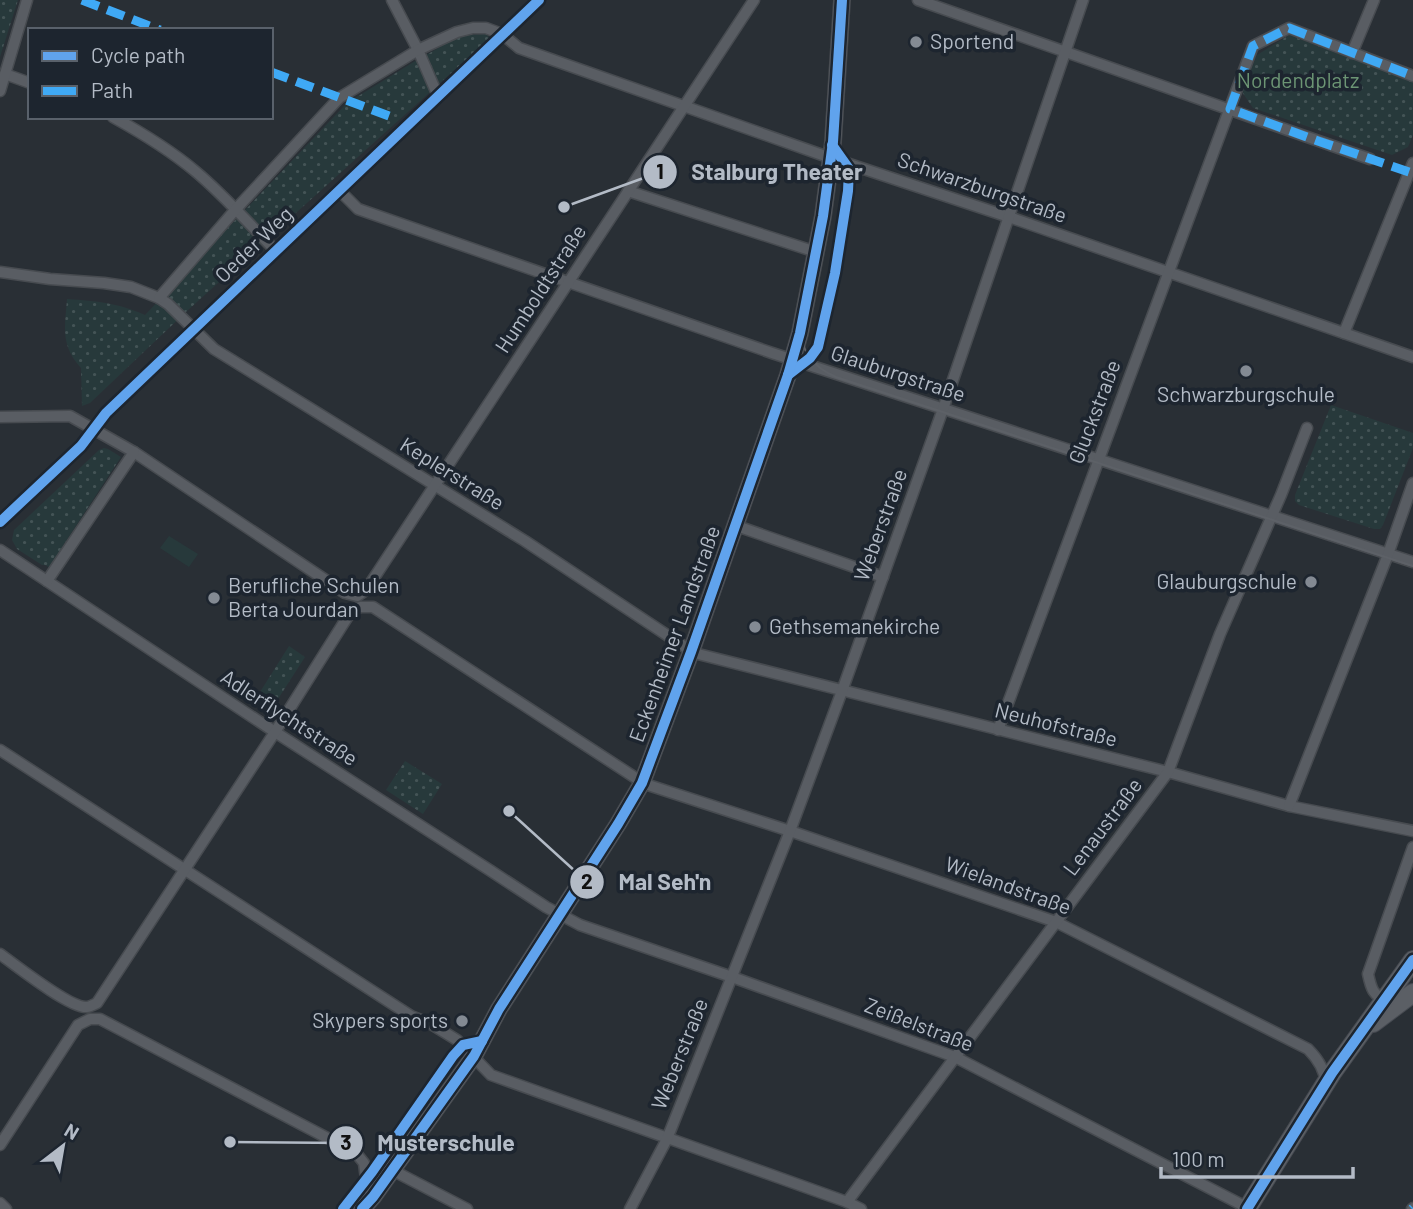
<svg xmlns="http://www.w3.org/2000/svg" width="1413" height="1209" font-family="Barlow,sans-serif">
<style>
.park{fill:url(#park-dots)}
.pitch{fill:#27393b}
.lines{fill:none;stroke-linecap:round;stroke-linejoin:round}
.street-casing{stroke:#474b50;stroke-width:13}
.secondary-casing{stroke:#474b50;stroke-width:18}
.primary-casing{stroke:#474b52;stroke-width:20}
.street{stroke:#595d63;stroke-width:10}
.secondary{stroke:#5d6168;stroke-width:16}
.primary{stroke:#5b5f65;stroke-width:18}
.tram{stroke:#5d6167;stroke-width:2}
.quiet{stroke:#3fa9f5;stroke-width:9;stroke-dasharray:18 9;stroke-linecap:butt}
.cycleway-casing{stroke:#1d252f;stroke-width:15}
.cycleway{stroke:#60a3ed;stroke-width:10}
.poi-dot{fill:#838a93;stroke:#1d252f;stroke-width:2.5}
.labels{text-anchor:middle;stroke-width:7;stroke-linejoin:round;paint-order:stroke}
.poi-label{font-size:21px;fill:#b3bbc6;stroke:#1d252f;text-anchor:start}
.park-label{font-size:21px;fill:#6c9574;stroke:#1d252f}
.street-label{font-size:21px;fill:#b3bbc6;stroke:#1d252f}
.leader{fill:none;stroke:#b3bbc6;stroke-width:2.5}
.callout-dot{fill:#b3bbc6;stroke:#1d252f;stroke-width:2.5}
.mark-label{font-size:21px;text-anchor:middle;font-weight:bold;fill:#111}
.callout-label{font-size:23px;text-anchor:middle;font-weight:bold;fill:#b3bbc6;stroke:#1d252f;stroke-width:7;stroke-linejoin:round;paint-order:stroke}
</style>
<defs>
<pattern id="park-dots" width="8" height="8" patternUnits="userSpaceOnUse" patternTransform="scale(1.75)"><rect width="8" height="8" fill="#27393b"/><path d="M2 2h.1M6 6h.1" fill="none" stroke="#445456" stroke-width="1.8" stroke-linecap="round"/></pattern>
</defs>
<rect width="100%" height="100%" fill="#292f35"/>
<g class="park">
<polygon points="0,0 18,0 0,57"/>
<path d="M486,34L490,38L187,311L90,403L82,406L81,368C60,345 65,327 67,299C97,301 118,303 145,315L347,103L412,63L456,38L467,35Z"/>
<polygon points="1289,35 1413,82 1413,135 1408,147 1392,155 1253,108 1242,92 1257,55"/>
<polygon points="1331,405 1413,433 1413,448 1383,525 1380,529 1374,529 1299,505 1295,501 1295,495"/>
<polygon points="104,448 108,449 121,457 49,567 45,565 42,565 17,549 12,540 14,530 99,450"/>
<polygon points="289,646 305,657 269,713 253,703"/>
<polygon points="405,761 442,784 423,814 386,790"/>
</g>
<polygon class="pitch" points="169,536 198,554 189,567 160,548"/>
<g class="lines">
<defs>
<g id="street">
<polyline points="392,0 418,50 438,96"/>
<polyline points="918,0 1370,159"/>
<polyline points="1352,53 1374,0"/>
<polyline points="5,74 30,83"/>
<polyline points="0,91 27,0"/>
<path d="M113,117C142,133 170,150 195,171C224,195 249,224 276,251"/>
<polyline points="340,191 358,209 772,353 1413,562"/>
<polyline points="628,191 816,252"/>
<polyline points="0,272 50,279 104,283 131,287 159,298 168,304 214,349 525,541 694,653 1168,772 1289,806 1413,831"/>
<polyline points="159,298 236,209 339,98 418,50 457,32 473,28 486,28 502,34 519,48 828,157 1009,217 1413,357"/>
<polyline points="1344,333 1413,163"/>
<polyline points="0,417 70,416 134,452 345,593 357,596 366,590 754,0"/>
<polyline points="0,522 81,446 106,413 539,0"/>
<polyline points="734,525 883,577"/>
<polyline points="0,550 275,732 491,871 546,907 580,925 732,977 955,1057 1248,1208"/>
<polyline points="47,581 134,452"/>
<polyline points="998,730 1253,46 1289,28 1413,76"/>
<polyline points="0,750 411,1016 431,1024 457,1040 491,1075 847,1202 861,1209"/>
<polyline points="1289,806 1387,557 1413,483"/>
<path d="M0,954C15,965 71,1009 87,1007C89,1007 95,1004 97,1003L275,732L350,613L360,607H373L645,784L790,831L1056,922L1308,1049C1317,1058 1325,1070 1326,1084"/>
<path d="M1388,1000C1373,997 1371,988 1368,974L1413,847"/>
<polyline points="0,1145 78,1025 90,1019 100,1019 356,1153 364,1163 367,1187 373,1197"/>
<polyline points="392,1170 467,1209"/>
<polyline points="847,1202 1168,772 1220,634 1281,495 1307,428"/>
<polyline points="0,1203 6,1209"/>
<polyline points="630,1209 667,1139 790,831 842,691 943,409 1083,0"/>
<polyline points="1412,1209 1413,1208"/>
</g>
<polyline id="secondary" points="362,1209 373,1197 474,1056 499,1009 618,824 642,783 691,652 788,375 800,333 823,216 833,142 842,0"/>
<g id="primary">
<polyline points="1373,1023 1413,993"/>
<polyline points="1247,1209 1332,1073 1413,960"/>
</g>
</defs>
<use href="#street" class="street-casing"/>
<use href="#secondary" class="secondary-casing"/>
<use href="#primary" class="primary-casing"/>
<use href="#street" class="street"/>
<use href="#secondary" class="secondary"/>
<use href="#primary" class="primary"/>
<g class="tram">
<path d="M800,328C801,352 815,368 836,377L1413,566"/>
<path d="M359,1209L372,1194L464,1064L497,1007L615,822L639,781L688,650L789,358C809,292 821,219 828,151C833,101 835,50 838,0"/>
<polyline points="1243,1209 1330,1071 1413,954"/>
</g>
<g class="quiet">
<polyline points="82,0 160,30"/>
<polyline points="271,72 389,116"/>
<polyline points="1409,172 1318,141 1230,109 1253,46 1289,28 1413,76"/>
<polyline points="1412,1209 1413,1208"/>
</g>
<defs>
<g id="cycleway">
<polyline points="788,375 810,358 818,347 835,273 848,191 849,169 832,145"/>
<polyline points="0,522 81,446 106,413 539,0"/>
<polyline points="343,1209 372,1172 453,1056 463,1045 482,1041"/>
<polyline points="362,1209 373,1197 474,1056 499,1009 618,824 642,783 691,652 788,375 800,333 823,216 833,142 842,0"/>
<polyline points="1247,1209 1332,1073 1413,960"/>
</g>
</defs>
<use href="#cycleway" class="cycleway-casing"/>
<use href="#cycleway" class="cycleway"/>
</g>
<g class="poi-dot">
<circle cx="916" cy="42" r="7"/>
<circle cx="1246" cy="371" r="7"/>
<circle cx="1311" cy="582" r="7"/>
<circle cx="214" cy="598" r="7"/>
<circle cx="755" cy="627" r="7"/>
<circle cx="462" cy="1021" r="7"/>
</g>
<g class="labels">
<g class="poi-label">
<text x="930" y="49">Sportend</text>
<text x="1246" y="402" text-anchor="middle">Schwarzburgschule</text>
<text x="1297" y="589" text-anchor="end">Glauburgschule</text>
<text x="228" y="593">Berufliche Schulen<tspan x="228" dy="24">Berta Jourdan</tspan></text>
<text x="769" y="634">Gethsemanekirche</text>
<text x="448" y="1028" text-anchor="end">Skypers sports</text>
</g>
<g class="park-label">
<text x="1298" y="88">Nordendplatz</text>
</g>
<g class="street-label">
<text transform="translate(982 188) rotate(19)" y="7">Schwarzburgstraße</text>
<text transform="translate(254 245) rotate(-44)" y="7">Oeder Weg</text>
<text transform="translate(541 289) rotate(-57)" y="7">Humboldtstraße</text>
<text transform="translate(898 374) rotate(18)" y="7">Glauburgstraße</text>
<text transform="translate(1095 412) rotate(-69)" y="7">Gluckstraße</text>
<text transform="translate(452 474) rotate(32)" y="7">Keplerstraße</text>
<text transform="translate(881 525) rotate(-70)" y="7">Weberstraße</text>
<text transform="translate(675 634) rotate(-70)" y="7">Eckenheimer Landstraße</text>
<text transform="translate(289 718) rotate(33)" y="7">Adlerflychtstraße</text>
<text transform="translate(1056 725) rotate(14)" y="7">Neuhofstraße</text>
<text transform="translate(1103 827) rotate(-53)" y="7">Lenaustraße</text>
<text transform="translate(1008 886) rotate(20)" y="7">Wielandstraße</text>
<text transform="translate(919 1025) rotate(21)" y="7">Zeißelstraße</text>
<text transform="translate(680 1054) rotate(-68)" y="7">Weberstraße</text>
</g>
</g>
<path class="leader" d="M564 207L660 172M509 811L587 882M230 1142L346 1143"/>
<g class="callout-dot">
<circle cx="564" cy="207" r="7"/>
<circle cx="509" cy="811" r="7"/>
<circle cx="230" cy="1142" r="7"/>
<circle cx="660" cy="172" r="18"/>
<circle cx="587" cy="882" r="18"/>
<circle cx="346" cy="1143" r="18"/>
</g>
<g class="mark-label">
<text x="660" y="179">1</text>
<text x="587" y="889">2</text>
<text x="346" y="1150">3</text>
</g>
<g class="callout-label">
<text x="777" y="180">Stalburg Theater</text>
<text x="665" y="890">Mal Seh'n</text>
<text x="446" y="1151">Musterschule</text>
</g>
<rect x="28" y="28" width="245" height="91" fill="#1d252f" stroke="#59616b" stroke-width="2"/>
<rect x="42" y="51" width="35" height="10" fill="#60a3ed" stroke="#59616b" stroke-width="2"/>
<text x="91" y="63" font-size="21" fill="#b3bbc6">Cycle path</text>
<rect x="42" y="86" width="35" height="10" fill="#3fa9f5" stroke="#59616b" stroke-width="2"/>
<text x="91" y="98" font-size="21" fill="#b3bbc6">Path</text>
<g transform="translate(63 1146) rotate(31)" stroke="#1d252f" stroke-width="5" paint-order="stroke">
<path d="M0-5L12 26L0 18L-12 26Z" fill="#b3bbc6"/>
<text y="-10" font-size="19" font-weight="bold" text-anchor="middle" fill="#b3bbc6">N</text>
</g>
<path d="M1161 1167v10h192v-10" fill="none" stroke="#b3bbc6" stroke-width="3.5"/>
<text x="1172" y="1167" font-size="21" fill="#b3bbc6" stroke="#1d252f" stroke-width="5" paint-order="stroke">100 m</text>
</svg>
